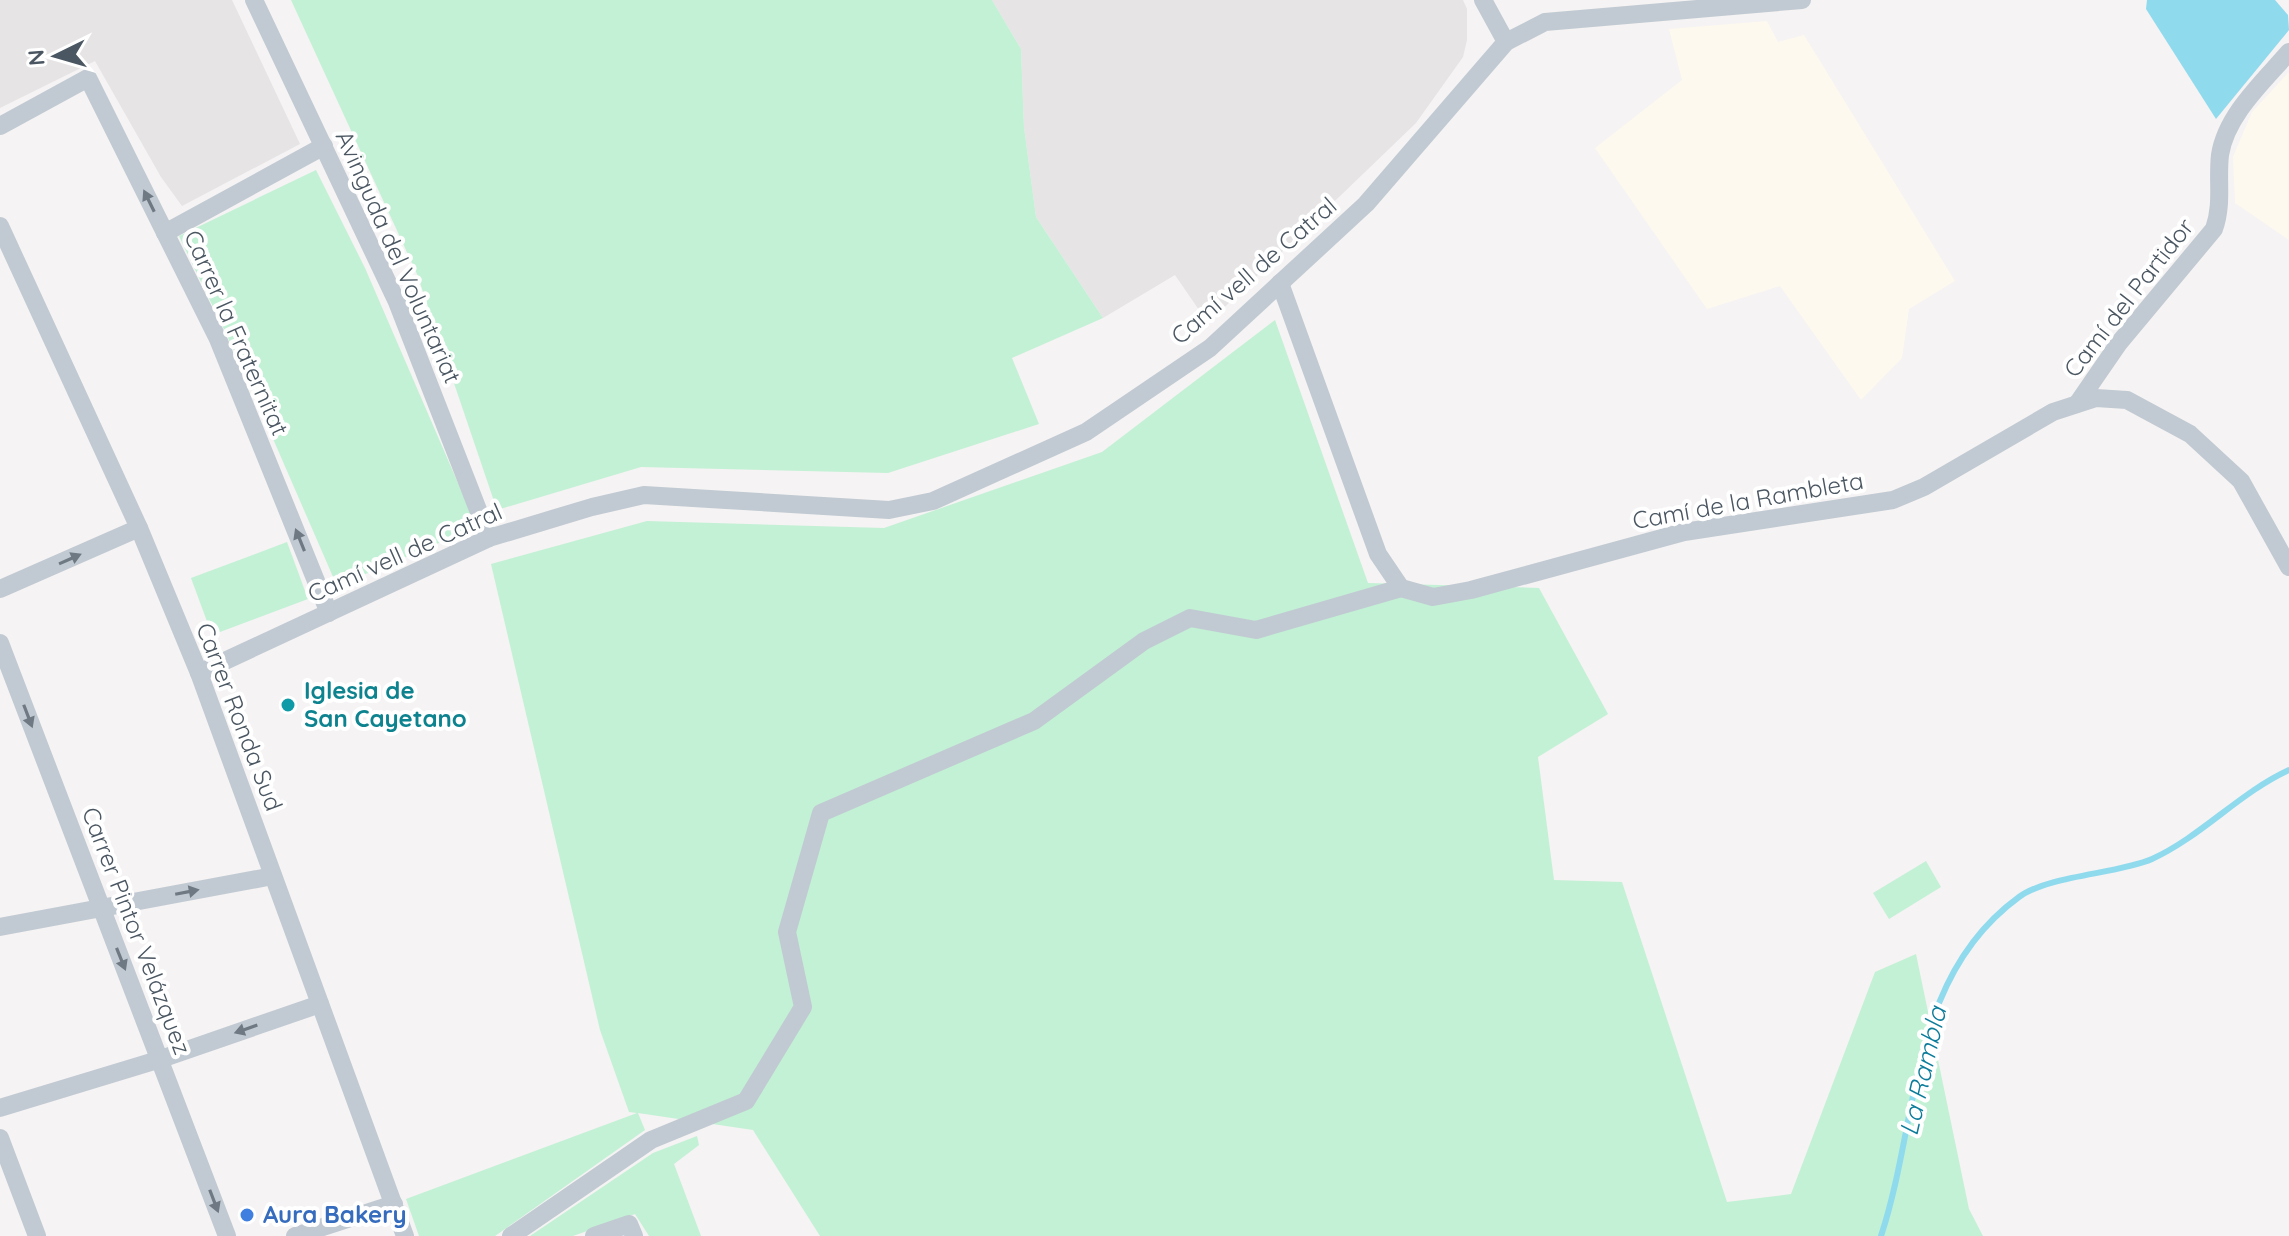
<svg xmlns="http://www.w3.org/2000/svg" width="2289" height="1236" font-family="Quicksand,sans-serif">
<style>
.commercial{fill:#fdf9ef}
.education{fill:#e6e4e5}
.green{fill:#c3f1d5}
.water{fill:#90daee}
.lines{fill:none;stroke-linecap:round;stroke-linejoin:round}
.stream{stroke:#90daee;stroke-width:6}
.minor{stroke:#c1cad2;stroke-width:18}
.oneway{fill:#6e7983}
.culture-dot{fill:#0f9aa8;stroke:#fff;stroke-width:3}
.shop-dot{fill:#3f7fe0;stroke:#fff;stroke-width:3}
.labels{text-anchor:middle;stroke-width:8;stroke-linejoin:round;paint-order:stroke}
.street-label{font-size:24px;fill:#4a5661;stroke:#fff}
.culture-label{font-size:24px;font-weight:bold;fill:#0d838f;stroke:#fff;text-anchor:start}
.shop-label{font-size:24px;font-weight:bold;fill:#366cbe;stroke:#fff;text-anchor:start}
.water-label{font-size:26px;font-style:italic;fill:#0c7c9b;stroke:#fff}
</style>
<rect width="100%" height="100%" fill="#f5f3f3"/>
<g class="commercial">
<polygon points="1767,21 1778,42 1804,35 1955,281 1909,309 1902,358 1861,400 1780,286 1707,309 1595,148 1682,80 1669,29"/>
<polygon points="2289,72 2289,240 2235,203 2233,157 2252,112"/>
</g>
<g class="education">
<polygon points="0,0 232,0 300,144 182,206 161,177 95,61 0,108"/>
<polygon points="992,0 1463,0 1467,9 1467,40 1463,57 1416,123 1208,323 1175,275 1103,318 1036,217 1024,127 1021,49"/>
</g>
<g class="green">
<polygon points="291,0 992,0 1021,49 1024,127 1036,217 1103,318 1012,358 1039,424 888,473 641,467 497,510 417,274"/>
<polygon points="316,170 365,268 477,527 337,586 241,365 179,236"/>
<polygon points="1275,320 1368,583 1539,588 1608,714 1538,757 1554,880 1622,882 1727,1202 1791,1194 1875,972 1916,954 1969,1209 1983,1236 820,1236 753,1130 638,1113 645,1130 495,1236 419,1236 406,1199 637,1113 629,1112 600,1030 491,564 647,521 884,528 1102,452"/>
<polygon points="287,542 308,599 212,635 191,578"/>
<polygon points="1926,861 1941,887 1889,919 1873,893"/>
<polygon points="697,1136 699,1145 674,1164 701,1236 649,1236 635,1214 573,1236 530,1236 653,1153"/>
</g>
<polygon class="water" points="2147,0 2275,0 2288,15 2289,30 2216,119 2146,9"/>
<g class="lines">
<path class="stream" d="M1881,1236C1920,1118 1908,978 2019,897C2049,875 2118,874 2152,859C2202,836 2239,793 2289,770"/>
<g class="minor">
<polyline points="254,0 397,302 489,538"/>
<polyline points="1483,0 1506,42"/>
<polyline points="0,126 88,78 218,339 329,613"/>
<polyline points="0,226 139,528 199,673 405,1236"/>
<polyline points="165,233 324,146"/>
<polyline points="1280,283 1378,554 1401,588 1433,597 1471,590 1684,532 1893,500 1924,487 2053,412 2096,398 2127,400 2190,434 2241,481 2289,567"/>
<path d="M2077,404L2119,343L2214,229C2223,204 2217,181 2220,155C2226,115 2264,81 2289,52"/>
<polyline points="0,589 139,528"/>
<polyline points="0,643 227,1236"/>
<polyline points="199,673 489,538 592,507 644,495 889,510 933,501 1086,432 1210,348 1366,204 1506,42 1545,22 1802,0"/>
<polyline points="0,927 273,876"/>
<polyline points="0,1108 161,1059 320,1004"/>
<polyline points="0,1138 37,1236"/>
<polyline points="295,1236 394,1204"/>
<polyline points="511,1236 651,1140 746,1101 803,1007 787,932 821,813 1034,721 1144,641 1190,618 1256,630 1401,588"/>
<polyline points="594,1236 629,1224 634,1236"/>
</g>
</g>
<defs><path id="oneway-solid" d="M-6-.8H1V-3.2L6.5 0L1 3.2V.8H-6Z" transform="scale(2)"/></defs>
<g class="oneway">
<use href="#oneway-solid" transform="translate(149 201) rotate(-116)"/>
<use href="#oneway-solid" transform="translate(300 540) rotate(-112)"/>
<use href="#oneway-solid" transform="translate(70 559) rotate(-24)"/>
<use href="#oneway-solid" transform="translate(28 716) rotate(69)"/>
<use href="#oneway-solid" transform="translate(187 892) rotate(-11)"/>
<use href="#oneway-solid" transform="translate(121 959) rotate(68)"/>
<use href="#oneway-solid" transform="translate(246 1029) rotate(161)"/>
<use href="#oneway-solid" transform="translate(214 1201) rotate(69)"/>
</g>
<circle class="culture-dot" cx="288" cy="705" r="8"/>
<circle class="shop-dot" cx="247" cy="1215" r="8"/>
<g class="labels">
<g class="street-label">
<text transform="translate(398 257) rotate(66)" y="8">Avinguda del Voluntariat</text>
<text transform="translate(1254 271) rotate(-41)" y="8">Camí vell de Catral</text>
<text transform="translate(2129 298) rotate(-52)" y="8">Camí del Partidor</text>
<text transform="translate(236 333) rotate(66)" y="8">Carrer la Fraternitat</text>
<text transform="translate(1748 501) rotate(-10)" y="8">Camí de la Rambleta</text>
<text transform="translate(405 553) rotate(-24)" y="8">Camí vell de Catral</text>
<text transform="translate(239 717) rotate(69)" y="8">Carrer Ronda Sud</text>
<text transform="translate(136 931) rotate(69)" y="8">Carrer Pintor Velázquez</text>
</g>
<g class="culture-label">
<text x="304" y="699">Iglesia de<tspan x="304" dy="28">San Cayetano</tspan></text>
</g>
<g class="shop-label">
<text x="263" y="1223">Aura Bakery</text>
</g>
<g class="water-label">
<text transform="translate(1923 1071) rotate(-77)" y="9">La Rambla</text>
</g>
</g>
<g transform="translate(56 56) rotate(265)" stroke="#ffffff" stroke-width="6" paint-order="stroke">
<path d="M0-6L14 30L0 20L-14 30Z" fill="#4a5661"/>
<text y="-12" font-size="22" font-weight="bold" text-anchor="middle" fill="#4a5661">N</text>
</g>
</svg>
